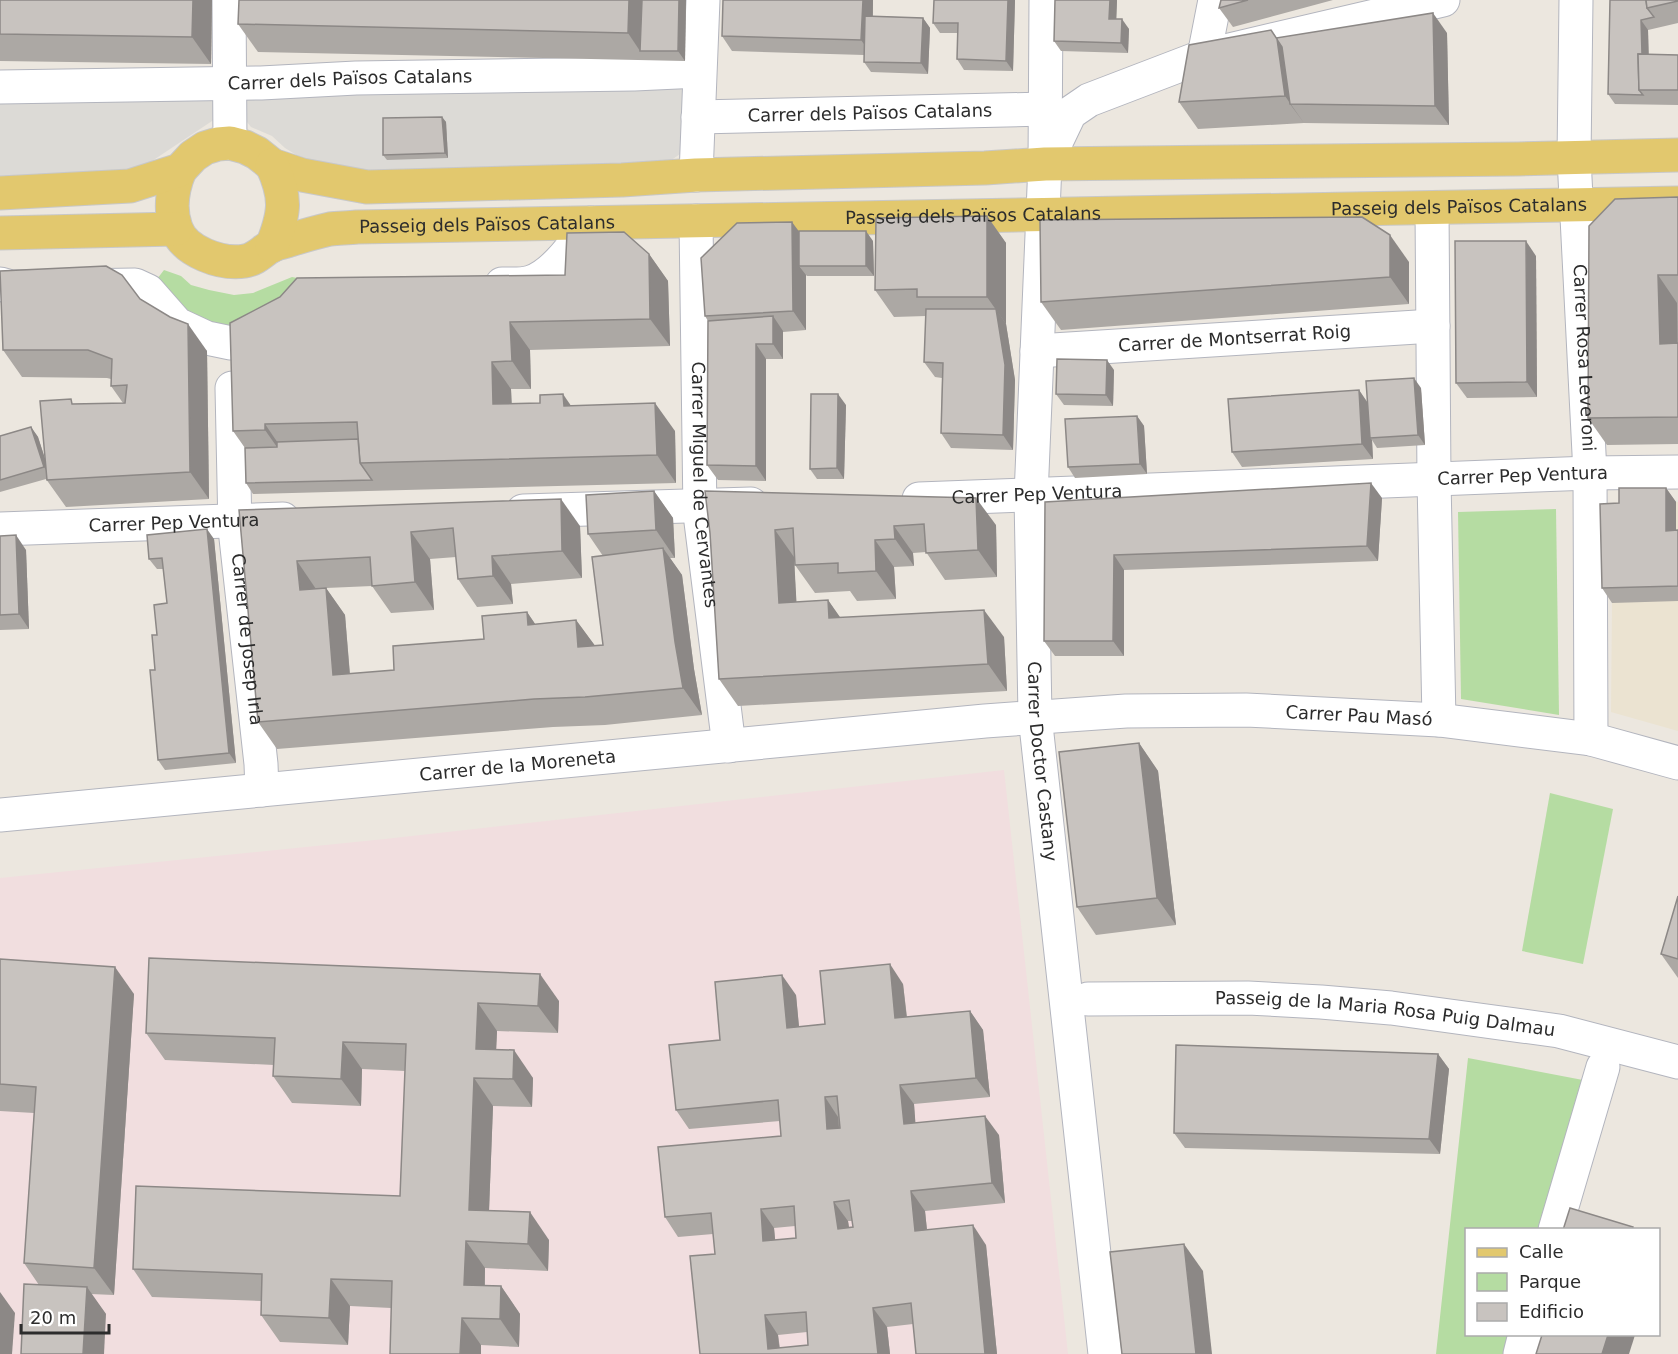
<svg xmlns="http://www.w3.org/2000/svg" width="1678" height="1354" font-family="'DejaVu Sans',sans-serif">
<style>
.education{fill:#ebe3d1}
.medical{fill:#f1dedf}
.green{fill:#b5dca2}
.plaza{fill:#dcdad6}
.lines{fill:none;stroke-linecap:round;stroke-linejoin:round}
.minor-casing{stroke:#b3b5be;stroke-width:35}
.major-casing{stroke:#c8c8c8;stroke-width:35}
.minor{stroke:#fff;stroke-width:33}
.major{stroke:#e2c86e;stroke-width:33}
.wall{fill:#aca8a4;fill-rule:evenodd}
.shaded-wall{fill:#8c8886}
.building{fill:#c8c3bf;stroke:#8c8886;stroke-width:1.5;fill-rule:evenodd}
.labels{text-anchor:middle;stroke-width:4.5;stroke-linejoin:round;paint-order:stroke}
.street-label{font-size:18px;fill:#2c2c2c;stroke:#fff}
</style>
<rect width="100%" height="100%" fill="#ece7df"/>
<polygon class="education" points="1678,502 1678,731 1611,712 1612,603 1610,519 1630,503"/>
<polygon class="medical" points="1004,770 1068,1354 0,1354 0,878 385,839"/>
<g class="green">
<polygon points="164,270 181,276 191,285 209,290 234,295 253,293 292,277 308,280 274,319 209,331 154,283"/>
<polygon points="1556,509 1559,715 1461,699 1458,512"/>
<polygon points="1550,793 1613,809 1583,964 1522,951"/>
<polygon points="1468,1058 1588,1081 1542,1229 1466,1230 1466,1334 1509,1335 1503,1354 1436,1354"/>
</g>
<g class="plaza">
<polygon points="687,85 686,142 680,154 670,161 632,166 361,171 306,161 285,148 272,136 251,127 243,117 243,89"/>
<polygon points="214,90 218,117 152,161 133,168 93,176 0,178 0,93"/>
</g>
<g class="lines">
<defs>
<g id="minor">
<polyline points="229,0 230,143"/>
<path id="s1" d="M1046,0L1045,164L1031,496L1035,716L1105,1354"/>
<path id="s2" d="M1576,0L1574,158L1590,473L1591,739"/>
<polyline points="1204,56 1215,0"/>
<path id="s3" d="M0,87L261,83L356,78L634,74L699,71"/>
<path id="s4" d="M698,117L1045,109"/>
<polyline points="1049,157 1070,113 1089,100 1204,56 1443,0"/>
<polyline points="696,175 703,0"/>
<polyline points="1432,208 1434,480 1439,720"/>
<path id="s5" d="M696,221L700,514L729,746"/>
<polyline points="0,284 11,287 135,285 148,291 177,324 207,338 231,343 257,338 273,330"/>
<path d="M502,284C511,284 522,285 531,282C555,274 576,242 591,223"/>
<path id="s6" d="M1037,351L1433,326"/>
<path id="s7" d="M232,388L235,529L261,764L262,790"/>
<path id="s8" d="M919,499L1590,473L1678,472"/>
<polyline points="523,511 751,504"/>
<path id="s9" d="M0,529L283,519"/>
<path id="s10" d="M0,815L985,721L1126,711L1246,710L1439,720L1591,739L1678,763"/>
<path id="s11" d="M1088,999L1248,998L1321,1002L1391,1008L1559,1031L1678,1062"/>
<polyline points="1555,1230 1603,1067"/>
<polyline points="1520,1354 1525,1334"/>
</g>
<g id="major">
<path id="s12" d="M180,170C173,187 169,209 176,228C184,252 222,265 245,261C257,259 263,250 273,245C278,243 285,242 290,240C303,236 317,232 330,229C339,228 348,228 357,227L1678,203"/>
<polyline points="0,193 130,186 180,170 193,156 205,148 218,144 230,143 245,147 257,153 272,165 302,175 367,187 622,180 696,175 985,168 1045,164 1518,159 1678,155"/>
<polyline points="0,233 176,229"/>
<path d="M272,246C285,213 287,198 272,165"/>
</g>
</defs>
<use href="#minor" class="minor-casing"/>
<use href="#major" class="major-casing"/>
<use href="#minor" class="minor"/>
<use href="#major" class="major"/>
</g>
<g class="wall">
<polygon points="0,0 212,0 211,64 0,61"/>
<polygon points="686,0 685,61 258,52 238,24"/>
<polygon points="873,0 873,16 923,18 930,28 928,74 871,72 864,62 864,55 732,51 722,36"/>
<polygon points="1015,0 1013,71 964,70 957,59 958,33 940,33 933,23"/>
<polygon points="1055,0 1117,0 1116,19 1129,29 1128,53 1061,51 1054,41"/>
<polygon points="1221,0 1333,0 1233,27 1219,8"/>
<polygon points="1610,0 1678,0 1678,23 1648,30 1649,54 1678,55 1678,105 1615,104 1608,94"/>
<polygon points="1447,33 1449,125 1304,123 1198,129 1179,102 1276,38"/>
<polygon points="442,117 446,122 448,158 387,160 383,155"/>
<polygon points="1678,197 1678,444 1607,445 1588,418"/>
<polygon points="987,216 1006,243 1006,324 1015,380 1013,450 951,448 941,433 942,378 935,377 924,362 926,316 894,317 875,290"/>
<polygon points="799,231 873,241 874,276 807,276 806,275 806,330 783,332 783,359 766,359 766,481 718,480 707,465 708,321 705,316"/>
<polygon points="649,254 668,281 670,346 530,350 531,389 511,389 512,403 571,406 675,431 676,483 253,494 246,483 245,448 233,431 565,275"/>
<polygon points="1536,256 1537,397 1467,398 1456,383"/>
<polygon points="1409,262 1409,304 1061,330 1041,302"/>
<polygon points="140,299 207,351 209,499 66,507 46,479 0,492 0,436 31,427 38,437 45,459 75,404 123,403 111,386 111,379 107,378 22,377 3,350"/>
<polygon points="1114,370 1113,406 1064,405 1056,394"/>
<polygon points="1421,388 1425,445 1377,448 1372,440 1373,459 1242,467 1232,452 1359,390 1368,403"/>
<polygon points="846,405 844,479 817,479 810,469"/>
<polygon points="1137,416 1144,426 1147,474 1075,478 1068,467"/>
<polygon points="1666,488 1676,502 1676,530 1678,530 1678,601 1612,603 1602,588 1619,503"/>
<polygon points="654,491 673,518 675,558 670,558 682,575 694,669 702,715 605,725 553,727 277,749 258,722 239,510 580,526 582,578 511,584 513,604 477,607 458,579 456,557 430,559 434,610 391,613 372,586 326,588 345,615 350,674 394,670 484,639 527,612 535,624 576,620 595,646 603,645 603,556 588,534"/>
<polygon points="705,491 996,525 997,577 945,580 926,552 913,553 914,566 894,567 896,599 857,601 850,591 815,593 795,565 795,557 794,557 796,602 828,600 840,618 1004,637 1007,691 738,706 719,679 710,533"/>
<polygon points="1382,498 1378,561 1124,570 1124,656 1055,656 1044,641 1045,502"/>
<polygon points="0,536 26,550 29,629 0,630"/>
<polygon points="214,539 236,763 165,770 158,760 157,635 167,603 163,569 157,569 149,559"/>
<polygon points="1139,743 1158,771 1176,925 1096,935 1077,907"/>
<polygon points="1678,896 1678,978 1661,954"/>
<polygon points="149,958 559,1001 558,1033 497,1031 496,1050 533,1078 532,1107 493,1106 489,1211 549,1240 548,1271 485,1268 485,1286 501,1286 520,1314 519,1347 481,1345 391,1308 350,1306 348,1345 280,1342 261,1315 261,1301 152,1297 133,1269 400,1196 405,1071 362,1069 361,1106 292,1103 273,1076 274,1065 165,1060 146,1033"/>
<polygon points="0,959 134,994 114,1295 91,1294 106,1314 39,1285 24,1263 34,1113 0,1111"/>
<path d="M903,984L907,1017L970,1011L983,1030L990,1097L914,1104L915,1123L999,1135L1005,1203L925,1211L927,1230L986,1245L997,1354H916L913,1324L887,1327L890,1354H700L715,1254L713,1234L678,1237L665,1217L781,1136L780,1121L689,1129L676,1110L720,1040L796,995L799,1027L825,1024ZM848,1221H852L853,1227H849ZM795,1226L796,1238L775,1240L774,1228ZM807,1332L808,1345L780,1348L778,1335Z"/>
<polygon points="1438,1054 1449,1069 1440,1154 1185,1148 1174,1133"/>
</g>
<g class="shaded-wall">
<polygon points="193,0 212,0 211,64 192,37"/>
<polygon points="629,0 649,0 640,51 628,33"/>
<polygon points="679,0 686,0 685,61 678,51"/>
<polygon points="863,0 873,0 872,55 861,40"/>
<polygon points="1008,0 1015,0 1013,71 1006,61"/>
<polygon points="1110,0 1117,0 1116,29 1109,19"/>
<polygon points="1433,13 1447,33 1449,125 1435,106"/>
<polygon points="923,18 930,28 928,74 921,63"/>
<polygon points="1122,19 1129,29 1128,53 1121,43"/>
<polygon points="1641,20 1648,30 1649,90 1643,90"/>
<polygon points="1271,30 1290,57 1290,104 1304,123 1285,96"/>
<polygon points="442,117 446,122 448,158 445,153"/>
<polygon points="987,216 1006,243 1006,324 987,297"/>
<polygon points="792,222 806,241 799,266 806,275 806,330 793,311"/>
<polygon points="866,231 873,241 874,276 866,266"/>
<polygon points="1390,235 1409,262 1409,304 1390,277"/>
<polygon points="1526,241 1536,256 1537,397 1527,382"/>
<polygon points="649,254 668,281 670,346 650,319"/>
<polygon points="1658,275 1677,303 1678,369 1660,344"/>
<polygon points="996,309 1006,324 1015,380 1013,450 1003,435"/>
<polygon points="773,316 783,331 783,359 773,344"/>
<polygon points="510,322 530,350 531,389 512,361"/>
<polygon points="188,324 207,351 209,499 190,472"/>
<polygon points="756,344 766,359 766,481 756,466"/>
<polygon points="1107,360 1114,370 1113,406 1106,395"/>
<polygon points="492,362 511,389 512,431 493,404"/>
<polygon points="1414,378 1421,388 1425,445 1418,435"/>
<polygon points="1359,390 1369,405 1370,438 1372,440 1373,459 1362,444"/>
<polygon points="563,394 582,422 564,406"/>
<polygon points="838,394 846,405 844,479 837,468"/>
<polygon points="655,403 675,431 676,483 657,455"/>
<polygon points="1137,416 1144,426 1147,474 1140,464"/>
<polygon points="265,424 284,452 284,457 265,430"/>
<polygon points="31,427 38,437 51,477 44,467"/>
<polygon points="1371,483 1382,498 1378,561 1367,546"/>
<polygon points="1666,488 1676,502 1676,546 1666,531"/>
<polygon points="654,491 673,518 675,558 656,530"/>
<polygon points="976,498 996,525 997,577 978,550"/>
<polygon points="561,499 580,526 582,578 562,551"/>
<polygon points="894,526 913,553 914,566 895,539"/>
<polygon points="207,529 214,539 236,763 229,753"/>
<polygon points="775,530 794,557 798,630 779,603"/>
<polygon points="411,532 430,559 434,610 415,582"/>
<polygon points="16,535 26,550 29,629 19,614"/>
<polygon points="875,540 894,567 896,599 876,571"/>
<polygon points="663,548 682,575 694,669 702,715 683,688 675,642"/>
<polygon points="1114,555 1124,570 1124,656 1113,641"/>
<polygon points="492,556 511,584 513,604 493,576"/>
<polygon points="297,561 316,589 300,590"/>
<polygon points="326,588 345,615 352,702 333,675"/>
<polygon points="828,600 847,627 829,618"/>
<polygon points="984,610 1004,637 1007,691 988,664"/>
<polygon points="527,612 546,640 528,625"/>
<polygon points="576,620 596,647 578,647"/>
<polygon points="1139,743 1158,771 1176,925 1157,898"/>
<polygon points="890,964 903,984 909,1038 895,1018"/>
<polygon points="115,967 134,994 114,1295 94,1268"/>
<polygon points="540,974 559,1001 558,1033 538,1006"/>
<polygon points="782,975 796,995 801,1048 787,1028"/>
<polygon points="478,1003 497,1031 495,1076 476,1049"/>
<polygon points="970,1011 983,1030 990,1097 976,1078"/>
<polygon points="343,1042 362,1069 361,1106 341,1079"/>
<polygon points="514,1050 533,1078 532,1107 513,1079"/>
<polygon points="1438,1054 1449,1069 1440,1154 1429,1139"/>
<polygon points="474,1078 493,1106 488,1237 469,1210"/>
<polygon points="900,1085 914,1104 917,1143 904,1124"/>
<polygon points="825,1097 838,1117 841,1149 827,1129"/>
<polygon points="985,1116 999,1135 1005,1203 992,1183"/>
<polygon points="911,1191 925,1211 929,1250 915,1231"/>
<polygon points="834,1202 848,1221 852,1249 838,1229"/>
<polygon points="761,1209 774,1228 777,1260 763,1241"/>
<polygon points="530,1212 549,1240 548,1271 528,1244"/>
<polygon points="973,1225 986,1245 997,1354 985,1354"/>
<polygon points="466,1241 485,1268 484,1312 464,1285"/>
<polygon points="1184,1244 1203,1271 1212,1354 1196,1354"/>
<polygon points="331,1279 350,1306 348,1345 329,1318"/>
<polygon points="501,1286 520,1314 519,1347 500,1319"/>
<polygon points="87,1287 106,1314 104,1354 83,1354"/>
<polygon points="0,1292 15,1313 12,1354 0,1354"/>
<polygon points="873,1308 887,1327 890,1354 878,1354"/>
<polygon points="765,1315 778,1335 780,1354 768,1349"/>
<polygon points="462,1318 481,1345 481,1354 460,1354"/>
<polygon points="1608,1335 1635,1335 1629,1354 1602,1354"/>
</g>
<g class="building">
<polygon points="0,0 193,0 192,37 0,34"/>
<polygon points="239,0 629,0 628,33 238,24"/>
<polygon points="642,0 679,0 678,51 640,51"/>
<polygon points="723,0 863,0 861,40 722,36"/>
<polygon points="934,0 1008,0 1006,61 957,59 958,23 933,23"/>
<polygon points="1055,0 1110,0 1109,19 1122,19 1121,43 1054,41"/>
<polygon points="1221,0 1248,0 1219,8"/>
<polygon points="1610,0 1646,0 1647,8 1654,17 1641,20 1642,54 1638,54 1639,90 1643,95 1608,94"/>
<polygon points="1646,0 1678,0 1678,1 1647,8"/>
<polygon points="1433,13 1435,106 1290,104 1282,47 1276,38"/>
<polygon points="865,16 923,18 921,63 864,62"/>
<polygon points="1271,30 1277,39 1285,96 1179,102 1189,45"/>
<polygon points="1638,54 1678,55 1678,90 1639,90"/>
<polygon points="442,117 445,153 383,155 383,118"/>
<polygon points="1678,197 1678,275 1658,275 1660,344 1678,343 1678,417 1588,418 1589,226 1615,199"/>
<polygon points="987,216 987,297 917,297 917,289 875,290 876,218"/>
<polygon points="1362,217 1390,235 1390,277 1041,302 1040,220"/>
<polygon points="792,222 793,311 705,316 701,258 737,223"/>
<rect x="799" y="231" width="67" height="35"/>
<polygon points="624,232 649,254 650,319 510,322 512,361 492,362 493,404 540,403 540,395 563,394 564,406 655,403 657,455 360,463 357,422 265,424 265,430 233,431 230,323 280,297 297,278 565,275 567,233"/>
<polygon points="1455,241 1526,241 1527,382 1456,383"/>
<polygon points="106,266 122,275 140,299 170,317 188,324 190,472 47,480 40,401 71,399 72,404 125,403 127,385 111,386 112,359 88,350 3,350 0,271"/>
<polygon points="926,309 996,309 1005,365 1003,435 941,433 943,363 924,362"/>
<polygon points="773,316 773,344 756,344 756,466 707,465 708,321"/>
<polygon points="1057,359 1107,360 1106,395 1056,394"/>
<polygon points="1414,378 1418,435 1370,438 1366,381"/>
<polygon points="1359,390 1362,444 1232,452 1228,399"/>
<polygon points="811,394 838,394 837,468 810,469"/>
<polygon points="1137,416 1140,464 1068,467 1065,419"/>
<polygon points="31,427 44,467 0,480 0,436"/>
<polygon points="358,439 360,463 372,480 246,483 245,448 277,447 277,442"/>
<polygon points="1371,483 1367,546 1114,555 1113,641 1044,641 1045,502"/>
<polygon points="1619,488 1666,488 1666,531 1678,530 1678,586 1602,588 1600,504 1619,503"/>
<polygon points="654,491 656,530 588,534 586,495"/>
<polygon points="705,491 976,498 978,550 926,553 924,524 894,526 895,539 875,540 876,571 838,573 838,563 795,565 793,528 775,530 779,603 828,600 829,618 984,610 988,664 719,679 710,533"/>
<polygon points="561,499 562,551 492,556 493,576 458,579 453,528 411,532 415,582 372,586 370,557 297,561 300,590 326,588 333,675 394,670 393,646 484,639 482,616 527,612 528,625 576,620 578,647 603,645 592,557 663,548 675,642 683,688 585,697 534,699 258,722 239,510"/>
<polygon points="207,529 229,753 158,760 150,670 155,670 152,635 157,635 154,605 167,603 162,558 149,559 147,535"/>
<polygon points="16,535 19,614 0,615 0,536"/>
<polygon points="1139,743 1157,898 1077,907 1059,752"/>
<polygon points="1678,896 1678,959 1661,954"/>
<polygon points="149,958 540,974 538,1006 478,1003 476,1049 514,1050 513,1079 474,1078 469,1210 530,1212 528,1244 466,1241 464,1285 501,1286 500,1319 462,1318 460,1354 390,1354 392,1281 331,1279 329,1318 261,1315 262,1274 133,1269 136,1186 400,1196 406,1044 343,1042 341,1079 273,1076 275,1038 146,1033"/>
<polygon points="0,959 115,967 94,1268 24,1263 36,1087 0,1084"/>
<path d="M890,964L895,1018L970,1011L976,1078L900,1085L904,1124L985,1116L992,1183L911,1191L915,1231L973,1225L985,1354H916L911,1303L873,1308L878,1354H700L690,1256L715,1254L711,1213L665,1217L658,1147L781,1136L778,1100L676,1110L669,1045L720,1040L715,982L782,975L787,1028L825,1024L820,971ZM837,1096L840,1128L827,1129L825,1097ZM849,1200L853,1227L838,1229L834,1202ZM794,1206L796,1238L763,1241L761,1209ZM806,1312L808,1345L768,1349L765,1315Z"/>
<polygon points="1176,1045 1438,1054 1429,1139 1174,1133"/>
<polygon points="1570,1208 1633,1227 1632,1230 1563,1230"/>
<polygon points="1184,1244 1196,1354 1122,1354 1110,1252"/>
<polygon points="24,1284 87,1287 83,1354 21,1354"/>
<polygon points="1542,1335 1608,1335 1602,1354 1536,1354"/>
</g>
<g class="labels">
<g class="street-label">
<text dy="6" stroke="none"><textPath href="#s3" startOffset="350">Carrer dels Països Catalans</textPath></text>
<text dy="6" stroke="none"><textPath href="#s4" startOffset="172">Carrer dels Països Catalans</textPath></text>
<text dy="6" stroke="none"><textPath href="#s12" startOffset="1362">Passeig dels Països Catalans</textPath></text>
<text dy="6" stroke="none"><textPath href="#s12" startOffset="876">Passeig dels Països Catalans</textPath></text>
<text dy="6" stroke="none"><textPath href="#s12" startOffset="390">Passeig dels Països Catalans</textPath></text>
<text dy="6" stroke="none"><textPath href="#s6" startOffset="198">Carrer de Montserrat Roig</textPath></text>
<text dy="6" stroke="none"><textPath href="#s2" startOffset="358">Carrer Rosa Leveroni</textPath></text>
<text dy="6" stroke="none"><textPath href="#s8" startOffset="604">Carrer Pep Ventura</textPath></text>
<text dy="6" stroke="none"><textPath href="#s5" startOffset="264">Carrer Miguel de Cervantes</textPath></text>
<text dy="6" stroke="none"><textPath href="#s8" startOffset="118">Carrer Pep Ventura</textPath></text>
<text dy="6" stroke="none"><textPath href="#s9" startOffset="174">Carrer Pep Ventura</textPath></text>
<text dy="6" stroke="none"><textPath href="#s7" startOffset="252">Carrer de Josep Irla</textPath></text>
<text dy="6" stroke="none"><textPath href="#s10" startOffset="1364">Carrer Pau Masó</textPath></text>
<text dy="6" stroke="none"><textPath href="#s1" startOffset="762">Carrer Doctor Castany</textPath></text>
<text dy="6" stroke="none"><textPath href="#s10" startOffset="520">Carrer de la Moreneta</textPath></text>
<text dy="6" stroke="none"><textPath href="#s11" startOffset="298">Passeig de la Maria Rosa Puig Dalmau</textPath></text>
</g>
</g>
<rect x="1465" y="1228" width="195" height="108" fill="#ffffff" stroke="#ababab" stroke-width="1.5"/>
<rect x="1477" y="1248" width="30" height="9" fill="#e2c86e" stroke="#ababab" stroke-width="1.5"/>
<text x="1519" y="1258" font-size="18" fill="#2c2c2c">Calle</text>
<rect x="1477" y="1273" width="30" height="18" fill="#b5dca2" stroke="#ababab" stroke-width="1.5"/>
<text x="1519" y="1288" font-size="18" fill="#2c2c2c">Parque</text>
<rect x="1477" y="1303" width="30" height="18" fill="#c8c3bf" stroke="#ababab" stroke-width="1.5"/>
<text x="1519" y="1318" font-size="18" fill="#2c2c2c">Edificio</text>
<path d="M21 1324v9h88v-9" fill="none" stroke="#2c2c2c" stroke-width="3"/>
<text x="30" y="1324" font-size="18" fill="#2c2c2c" stroke="#ffffff" stroke-width="4.5" paint-order="stroke">20 m</text>
</svg>
